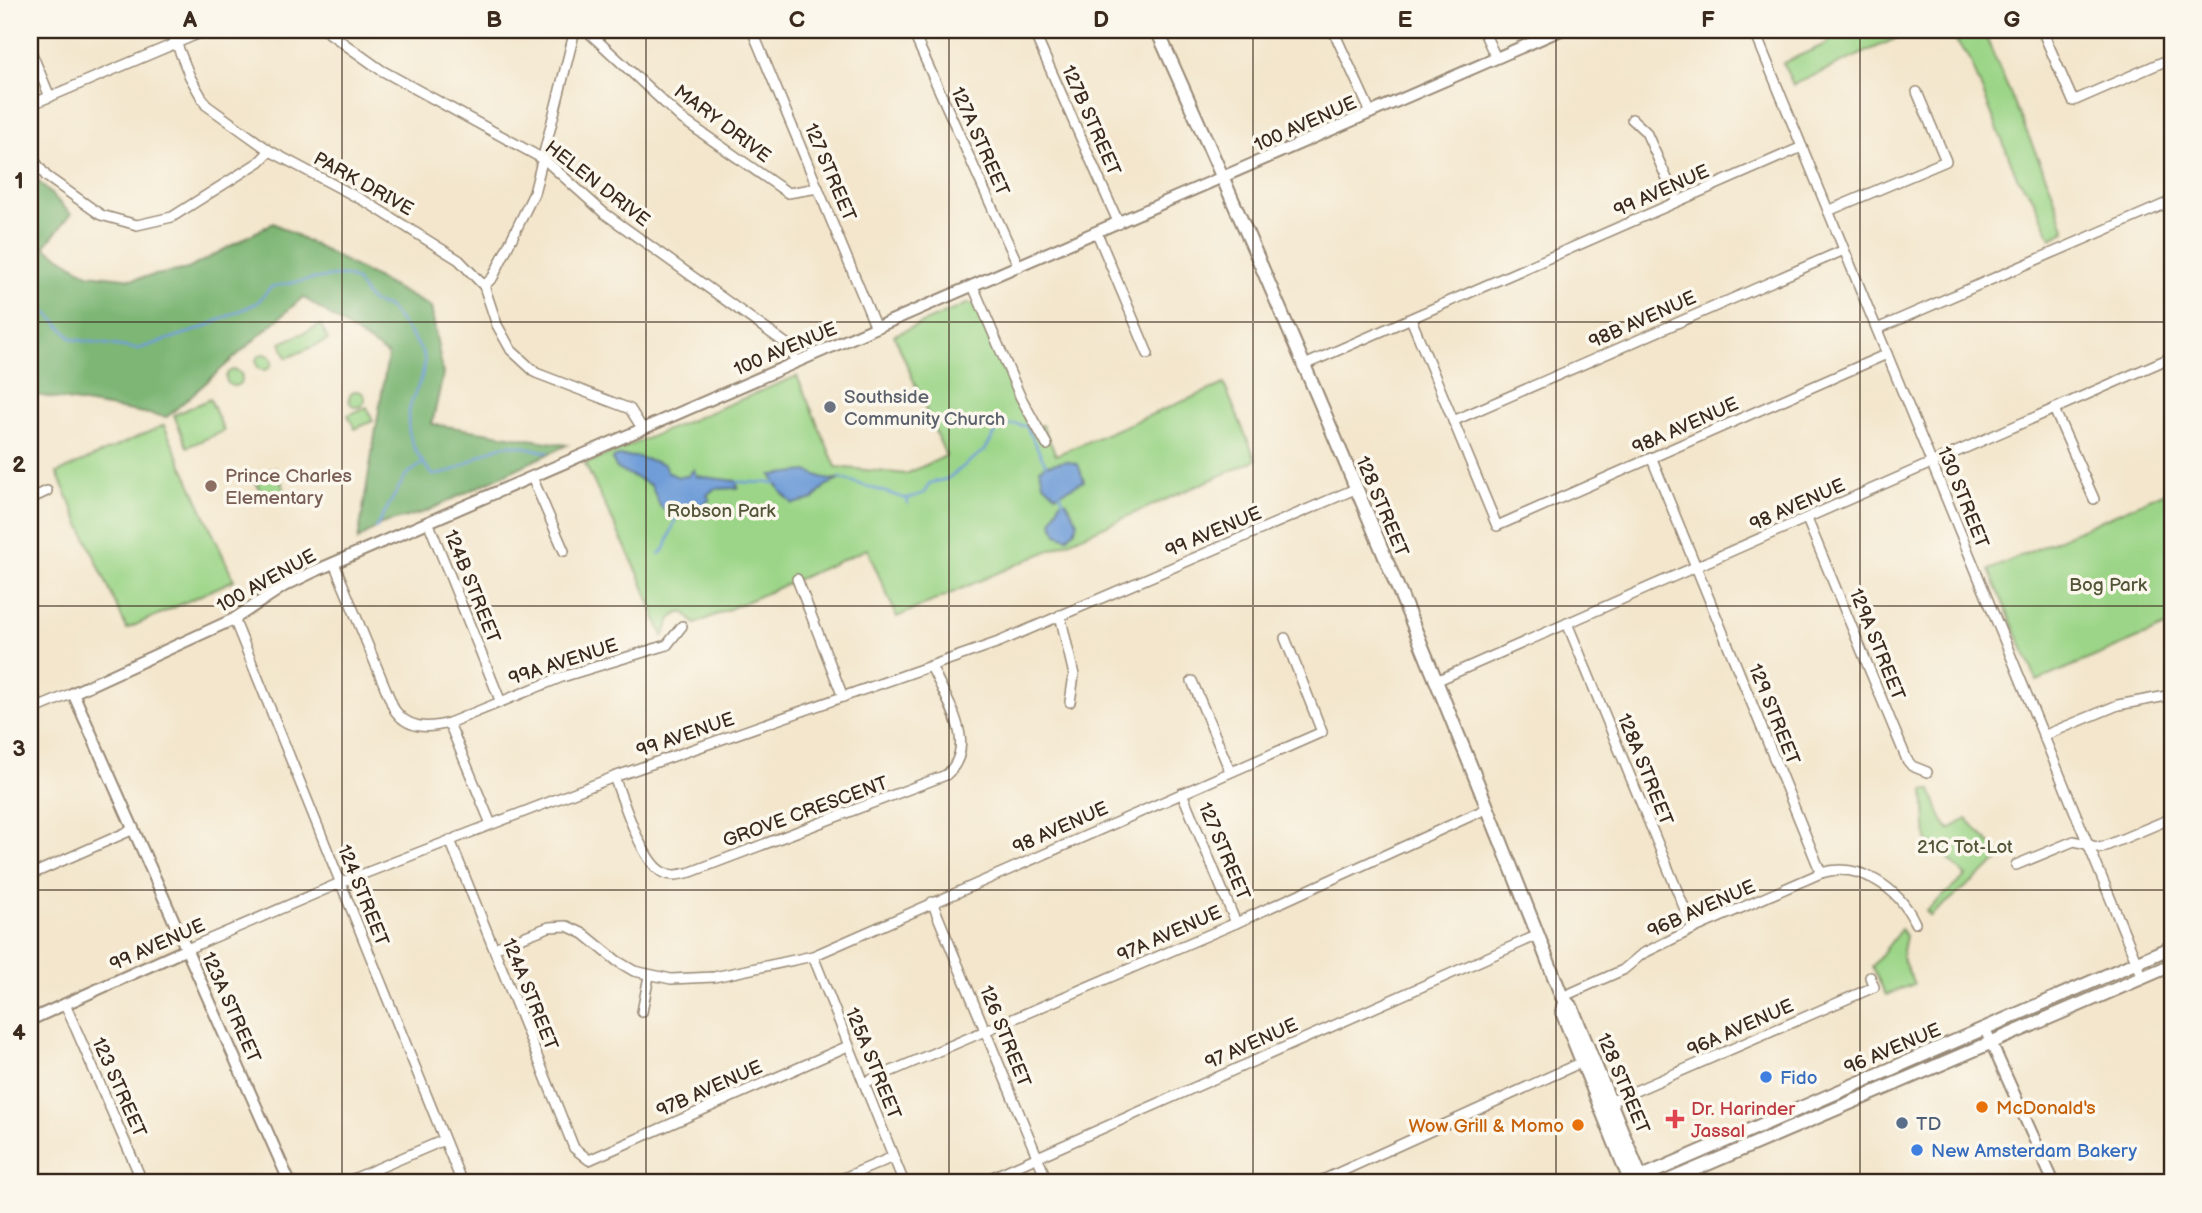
<svg xmlns="http://www.w3.org/2000/svg" width="2202" height="1213" font-family="'Balsamiq Sans',sans-serif">
<style>
.green{fill:#9cd588;stroke:#6c8053;stroke-width:2}
.forest{fill:#7db674;stroke:#5c7049;stroke-width:2}
.water{fill:#6f9dd8;stroke:#55647b;stroke-width:2}
.lines{fill:none;stroke-linecap:round;stroke-linejoin:round}
.stream{stroke:#6f9dd8;stroke-width:2.5}
.minor-casing{stroke:#978875;stroke-width:12}
.tertiary-casing{stroke:#978875;stroke-width:14}
.secondary-casing{stroke:#978875;stroke-width:16}
.minor{stroke:#fff;stroke-width:9}
.tertiary{stroke:#fff;stroke-width:10}
.secondary{stroke:#fff;stroke-width:12}
.grid{fill:none;stroke:#3b2a1e;stroke-width:2;stroke-opacity:0.55}
.worship-dot{fill:#6b7280;stroke:#fbf7ec;stroke-width:2.5}
.education-dot{fill:#8d6e63;stroke:#fbf7ec;stroke-width:2.5}
.shop-dot{fill:#3f7fe0;stroke:#fbf7ec;stroke-width:2.5}
.food-dot{fill:#e8710a;stroke:#fbf7ec;stroke-width:2.5}
.health-dot{fill:#e0444e;stroke:#fbf7ec;stroke-width:2.5}
.service-dot{fill:#5c6f8a;stroke:#fbf7ec;stroke-width:2.5}
.labels{text-anchor:middle;stroke-width:7;stroke-linejoin:round;paint-order:stroke}
.street-label{font-size:19px;fill:#3b2a1e;stroke:#fbf7ec}
.worship-label{font-size:19px;fill:#5b616d;stroke:#fbf7ec;text-anchor:start}
.education-label{font-size:19px;fill:#785e54;stroke:#fbf7ec;text-anchor:start}
.park-label{font-size:19px;fill:#535538;stroke:#fbf7ec}
.shop-label{font-size:19px;fill:#366cbe;stroke:#fbf7ec;text-anchor:start}
.food-label{font-size:19px;fill:#c56008;stroke:#fbf7ec;text-anchor:start}
.health-label{font-size:19px;fill:#be3a42;stroke:#fbf7ec;text-anchor:start}
.service-label{font-size:19px;fill:#4e5e75;stroke:#fbf7ec;text-anchor:start}
.neatline{fill:none;stroke:#3b2a1e;stroke-width:2.5}
.grid-label{font-size:23px;text-anchor:middle;font-weight:bold;fill:#3b2a1e}
</style>
<rect width="100%" height="100%" fill="#fbf7ec"/>
<filter id="ink" filterUnits="userSpaceOnUse"><feTurbulence type="fractalNoise" baseFrequency=".0143" numOctaves="2"/><feDisplacementMap in="SourceGraphic" scale="14" xChannelSelector="R" yChannelSelector="G"/><feConvolveMatrix kernelMatrix="1 2 1 2 8 2 1 2 1" color-interpolation-filters="sRGB"/></filter>
<filter id="wash" filterUnits="userSpaceOnUse"><feTurbulence type="fractalNoise" baseFrequency=".00686" numOctaves="4" result="noise"/><feDisplacementMap in="SourceGraphic" scale="28" xChannelSelector="R" yChannelSelector="G"/><feGaussianBlur stdDeviation="1.57" result="paint"/><feColorMatrix in="noise" values="0 0 0 0 0 0 0 0 0 0 0 0 0 0 0 0 0 1.4 0 .05"/><feComposite in="paint" operator="in"/></filter>
<g filter="url(#wash)">
<rect width="100%" height="100%" fill="#f3e6cc"/>
<g class="green">
<polygon points="1823,30 1980,30 1985,35 2051,188 2065,231 2051,238 2032,196 2017,177 1968,55 1953,38 1940,31 1910,32 1793,85 1783,63 1828,43"/>
<polygon points="969,303 976,307 1030,429 1042,425 1056,455 1224,384 1256,460 897,617 867,549 695,624 685,613 678,613 671,619 663,637 640,577 585,464 797,376 836,467 906,474 946,456 894,335"/>
<polygon points="321,325 328,340 287,358 281,343"/>
<circle cx="264" cy="362" r="8"/>
<circle cx="234" cy="378" r="8"/>
<circle cx="357" cy="399" r="8"/>
<polygon points="210,399 224,431 187,447 174,415"/>
<polygon points="367,407 373,421 355,429 348,415"/>
<polygon points="164,425 234,580 127,629 57,473"/>
<polygon points="275,468 286,493 265,502 254,477"/>
<polygon points="2172,489 2172,624 2037,681 1989,570"/>
<polygon points="1924,790 1931,790 1944,824 1949,829 1967,819 2003,857 1930,916 1926,911 1966,876 1927,840"/>
<polygon points="1901,929 1906,935 1902,957 1914,984 1886,995 1872,967"/>
</g>
<polygon class="forest" points="30,173 71,214 44,247 88,274 134,279 188,269 273,223 431,307 443,375 432,424 567,445 425,512 381,524 358,540 388,355 303,297 167,417 30,394"/>
<g class="water">
<polygon points="618,456 637,457 664,464 667,472 678,477 688,476 694,469 696,476 736,481 738,488 714,489 707,495 710,500 688,514 669,514 660,506 651,485 617,469 612,459"/>
<polygon points="1066,461 1078,464 1084,481 1056,495 1043,483 1040,469 1046,465"/>
<polygon points="807,471 829,480 843,478 825,486 814,499 793,504 782,493 771,475"/>
<polygon points="1066,501 1077,521 1075,530 1067,538 1057,534 1052,522 1060,502"/>
</g>
<g class="lines">
<g class="stream">
<path d="M30,309L49,314L72,339L138,349L200,329L257,303L271,287C284,284 336,274 345,276C362,280 361,293 371,301C375,304 382,304 386,306C393,311 423,349 424,357C426,369 420,382 415,393C400,425 411,450 433,475C461,475 480,448 509,445C522,444 535,451 548,452"/>
<polyline points="840,478 907,499"/>
<polyline points="737,482 776,483"/>
<polyline points="1059,490 1064,503"/>
<polyline points="908,504 907,499 924,493 930,483 947,479 985,450 996,432 1012,424 1026,426 1046,465"/>
<polyline points="376,528 406,475 422,464"/>
<polyline points="659,554 665,549 677,515"/>
</g>
</g>
</g>
<g filter="url(#ink)">
<g class="lines">
<defs>
<g id="minor">
<polyline points="171,30 190,77 206,105 270,151"/>
<polyline points="325,30 381,70 545,160 604,213 788,345 796,362"/>
<polyline points="586,30 682,119 788,193 818,188"/>
<polyline points="752,30 876,328"/>
<polyline points="912,30 1019,267"/>
<polyline points="1033,30 1119,224"/>
<polyline points="1333,30 1371,113"/>
<polyline points="1483,30 1496,58"/>
<polyline points="1754,30 2143,978"/>
<polyline points="2042,30 2073,101 2172,58"/>
<polyline points="30,49 50,97"/>
<polyline points="30,105 207,30"/>
<polyline points="1632,119 1646,132 1677,201"/>
<polyline points="30,155 46,176 101,215 137,225 172,217 259,162 270,151 368,203 459,260 484,286 497,325 511,350 536,373 630,409 642,428"/>
<polyline points="1828,211 1946,161 1917,92"/>
<polyline points="1097,233 1148,354"/>
<polyline points="484,286 493,277 534,193 575,30"/>
<polyline points="973,286 1020,396 1047,445"/>
<polyline points="1411,319 1497,526 1887,354"/>
<polyline points="1877,329 2172,201"/>
<polyline points="1302,366 1802,147"/>
<polyline points="2054,409 2094,499"/>
<polyline points="1453,421 1844,250"/>
<path d="M1652,459L1821,873C1859,861 1899,888 1915,923"/>
<polyline points="532,477 564,551"/>
<polyline points="30,499 47,491"/>
<polyline points="1807,519 1907,760 1912,766 1927,772"/>
<polyline points="429,524 500,700"/>
<path d="M334,563L394,709C407,729 427,729 449,723L491,824"/>
<polyline points="797,579 843,697"/>
<polyline points="1060,615 1074,675 1070,702"/>
<polyline points="234,619 462,1183"/>
<polyline points="1567,623 1693,929"/>
<polyline points="1192,681 1230,771"/>
<polyline points="1436,681 2172,357"/>
<polyline points="30,687 39,707"/>
<polyline points="30,711 73,693"/>
<polyline points="449,723 562,677 667,645 682,626"/>
<polyline points="2043,736 2118,705 2172,695"/>
<path d="M614,777C623,799 642,864 664,873C673,877 682,874 691,872L946,775C980,746 946,700 931,666"/>
<polyline points="1182,793 1236,923"/>
<polyline points="450,840 574,1148 589,1160 848,1046"/>
<polyline points="2016,865 2074,841 2101,848 2172,818"/>
<polyline points="30,875 134,829"/>
<polyline points="932,902 1048,1183"/>
<polyline points="494,948 549,927 567,926 584,934 617,961 634,971 671,979 714,977 813,956 1322,732 1285,638"/>
<polyline points="187,949 340,883 614,777 999,642 1355,489"/>
<polyline points="813,956 904,1183"/>
<polyline points="1562,997 1623,970 1642,954 1693,929 1821,873"/>
<polyline points="65,1004 143,1183"/>
<polyline points="642,1012 649,976"/>
<polyline points="864,1083 1236,923 1486,809"/>
<polyline points="1610,1102 1874,987 1870,977"/>
<polyline points="344,1183 444,1140"/>
<polyline points="832,1183 893,1157"/>
<polyline points="979,1183 1538,935"/>
<polyline points="1316,1183 1582,1062"/>
</g>
<g id="tertiary">
<polyline points="30,1020 187,949"/>
<polyline points="1985,1029 2054,1183"/>
<polyline points="290,1183 73,693 234,619 284,586 313,572 1561,30"/>
</g>
<g id="secondary">
<path d="M1157,30C1300,348 1436,672 1562,997L1572,1008L1643,1183"/>
<polyline points="1564,1002 1562,1012 1631,1183"/>
<polyline points="1628,1183 2172,947"/>
<polyline points="1663,1183 2172,965"/>
</g>
</defs>
<use href="#minor" class="minor-casing"/>
<use href="#tertiary" class="tertiary-casing"/>
<use href="#secondary" class="secondary-casing"/>
<use href="#minor" class="minor"/>
<use href="#tertiary" class="tertiary"/>
<use href="#secondary" class="secondary"/>
</g>
</g>
<path class="grid" d="M342,30V1183M646,30V1183M949,30V1183M1253,30V1183M1556,30V1183M1860,30V1183M30,322H2172M30,606H2172M30,890H2172"/>
<circle class="worship-dot" cx="830" cy="407" r="7"/>
<circle class="education-dot" cx="211" cy="486" r="7"/>
<g class="shop-dot">
<circle cx="1766" cy="1077" r="7"/>
<circle cx="1917" cy="1150" r="7"/>
</g>
<g class="food-dot">
<circle cx="1982" cy="1107" r="7"/>
<circle cx="1578" cy="1125" r="7"/>
</g>
<path class="health-dot" d="M1671.5 1108.5h7v7h7v7h-7v7h-7v-7h-7v-7h7z"/>
<circle class="service-dot" cx="1902" cy="1123" r="7"/>
<g class="labels">
<g class="street-label">
<text transform="translate(1092 120) rotate(66)" y="7">127B STREET</text>
<text transform="translate(723 123) rotate(37)" y="7">MARY DRIVE</text>
<text transform="translate(1305 123) rotate(-24)" y="7">100 AVENUE</text>
<text transform="translate(981 141) rotate(66)" y="7">127A STREET</text>
<text transform="translate(831 172) rotate(67)" y="7">127 STREET</text>
<text transform="translate(364 183) rotate(29)" y="7">PARK DRIVE</text>
<text transform="translate(598 183) rotate(38)" y="7">HELEN DRIVE</text>
<text transform="translate(1661 190) rotate(-24)" y="7">99 AVENUE</text>
<text transform="translate(1642 319) rotate(-24)" y="7">98B AVENUE</text>
<text transform="translate(785 348) rotate(-23)" y="7">100 AVENUE</text>
<text transform="translate(1685 425) rotate(-24)" y="7">98A AVENUE</text>
<text transform="translate(1964 497) rotate(68)" y="7">130 STREET</text>
<text transform="translate(1797 504) rotate(-24)" y="7">98 AVENUE</text>
<text transform="translate(1383 506) rotate(67)" y="7">128 STREET</text>
<text transform="translate(1213 531) rotate(-23)" y="7">99 AVENUE</text>
<text transform="translate(266 580) rotate(-29)" y="7">100 AVENUE</text>
<text transform="translate(473 586) rotate(68)" y="7">124B STREET</text>
<text transform="translate(1878 644) rotate(68)" y="7">129A STREET</text>
<text transform="translate(563 661) rotate(-18)" y="7">99A AVENUE</text>
<text transform="translate(1775 714) rotate(68)" y="7">129 STREET</text>
<text transform="translate(685 734) rotate(-19)" y="7">99 AVENUE</text>
<text transform="translate(1646 769) rotate(68)" y="7">128A STREET</text>
<text transform="translate(805 811) rotate(-20)" y="7">GROVE CRESCENT</text>
<text transform="translate(1060 827) rotate(-24)" y="7">98 AVENUE</text>
<text transform="translate(1225 851) rotate(67)" y="7">127 STREET</text>
<text transform="translate(364 895) rotate(68)" y="7">124 STREET</text>
<text transform="translate(1701 908) rotate(-24)" y="7">96B AVENUE</text>
<text transform="translate(1169 933) rotate(-24)" y="7">97A AVENUE</text>
<text transform="translate(157 944) rotate(-24)" y="7">99 AVENUE</text>
<text transform="translate(531 994) rotate(68)" y="7">124A STREET</text>
<text transform="translate(232 1007) rotate(66)" y="7">123A STREET</text>
<text transform="translate(1740 1027) rotate(-24)" y="7">96A AVENUE</text>
<text transform="translate(1006 1036) rotate(68)" y="7">126 STREET</text>
<text transform="translate(1251 1043) rotate(-24)" y="7">97 AVENUE</text>
<text transform="translate(1892 1048) rotate(-23)" y="7">96 AVENUE</text>
<text transform="translate(874 1063) rotate(68)" y="7">125A STREET</text>
<text transform="translate(1624 1083) rotate(67)" y="7">128 STREET</text>
<text transform="translate(120 1087) rotate(66)" y="7">123 STREET</text>
<text transform="translate(709 1088) rotate(-24)" y="7">97B AVENUE</text>
</g>
<g class="worship-label">
<text x="844" y="403">Southside<tspan x="844" dy="22">Community Church</tspan></text>
</g>
<g class="education-label">
<text x="225" y="482">Prince Charles<tspan x="225" dy="22">Elementary</tspan></text>
</g>
<g class="park-label">
<text x="721" y="517">Robson Park</text>
<text x="2108" y="591">Bog Park</text>
<text x="1965" y="853">21C Tot-Lot</text>
</g>
<g class="shop-label">
<text x="1780" y="1084">Fido</text>
<text x="1931" y="1157">New Amsterdam Bakery</text>
</g>
<g class="food-label">
<text x="1996" y="1114">McDonald's</text>
<text x="1564" y="1132" text-anchor="end">Wow Grill &amp; Momo</text>
</g>
<g class="health-label">
<text x="1691" y="1115">Dr. Harinder<tspan x="1691" dy="22">Jassal</tspan></text>
</g>
<g class="service-label">
<text x="1916" y="1130">TD</text>
</g>
</g>
<rect width="2202" height="1213" fill="none" stroke="#fbf7ec" stroke-width="77"/>
<rect x="38" y="38" width="2126" height="1136" class="neatline"/>
<g class="grid-label">
<text x="190" y="27">A</text>
<text x="494" y="27">B</text>
<text x="797" y="27">C</text>
<text x="1101" y="27">D</text>
<text x="1405" y="27">E</text>
<text x="1708" y="27">F</text>
<text x="2012" y="27">G</text>
<text x="19" y="188">1</text>
<text x="19" y="472">2</text>
<text x="19" y="756">3</text>
<text x="19" y="1040">4</text>
</g>
</svg>
